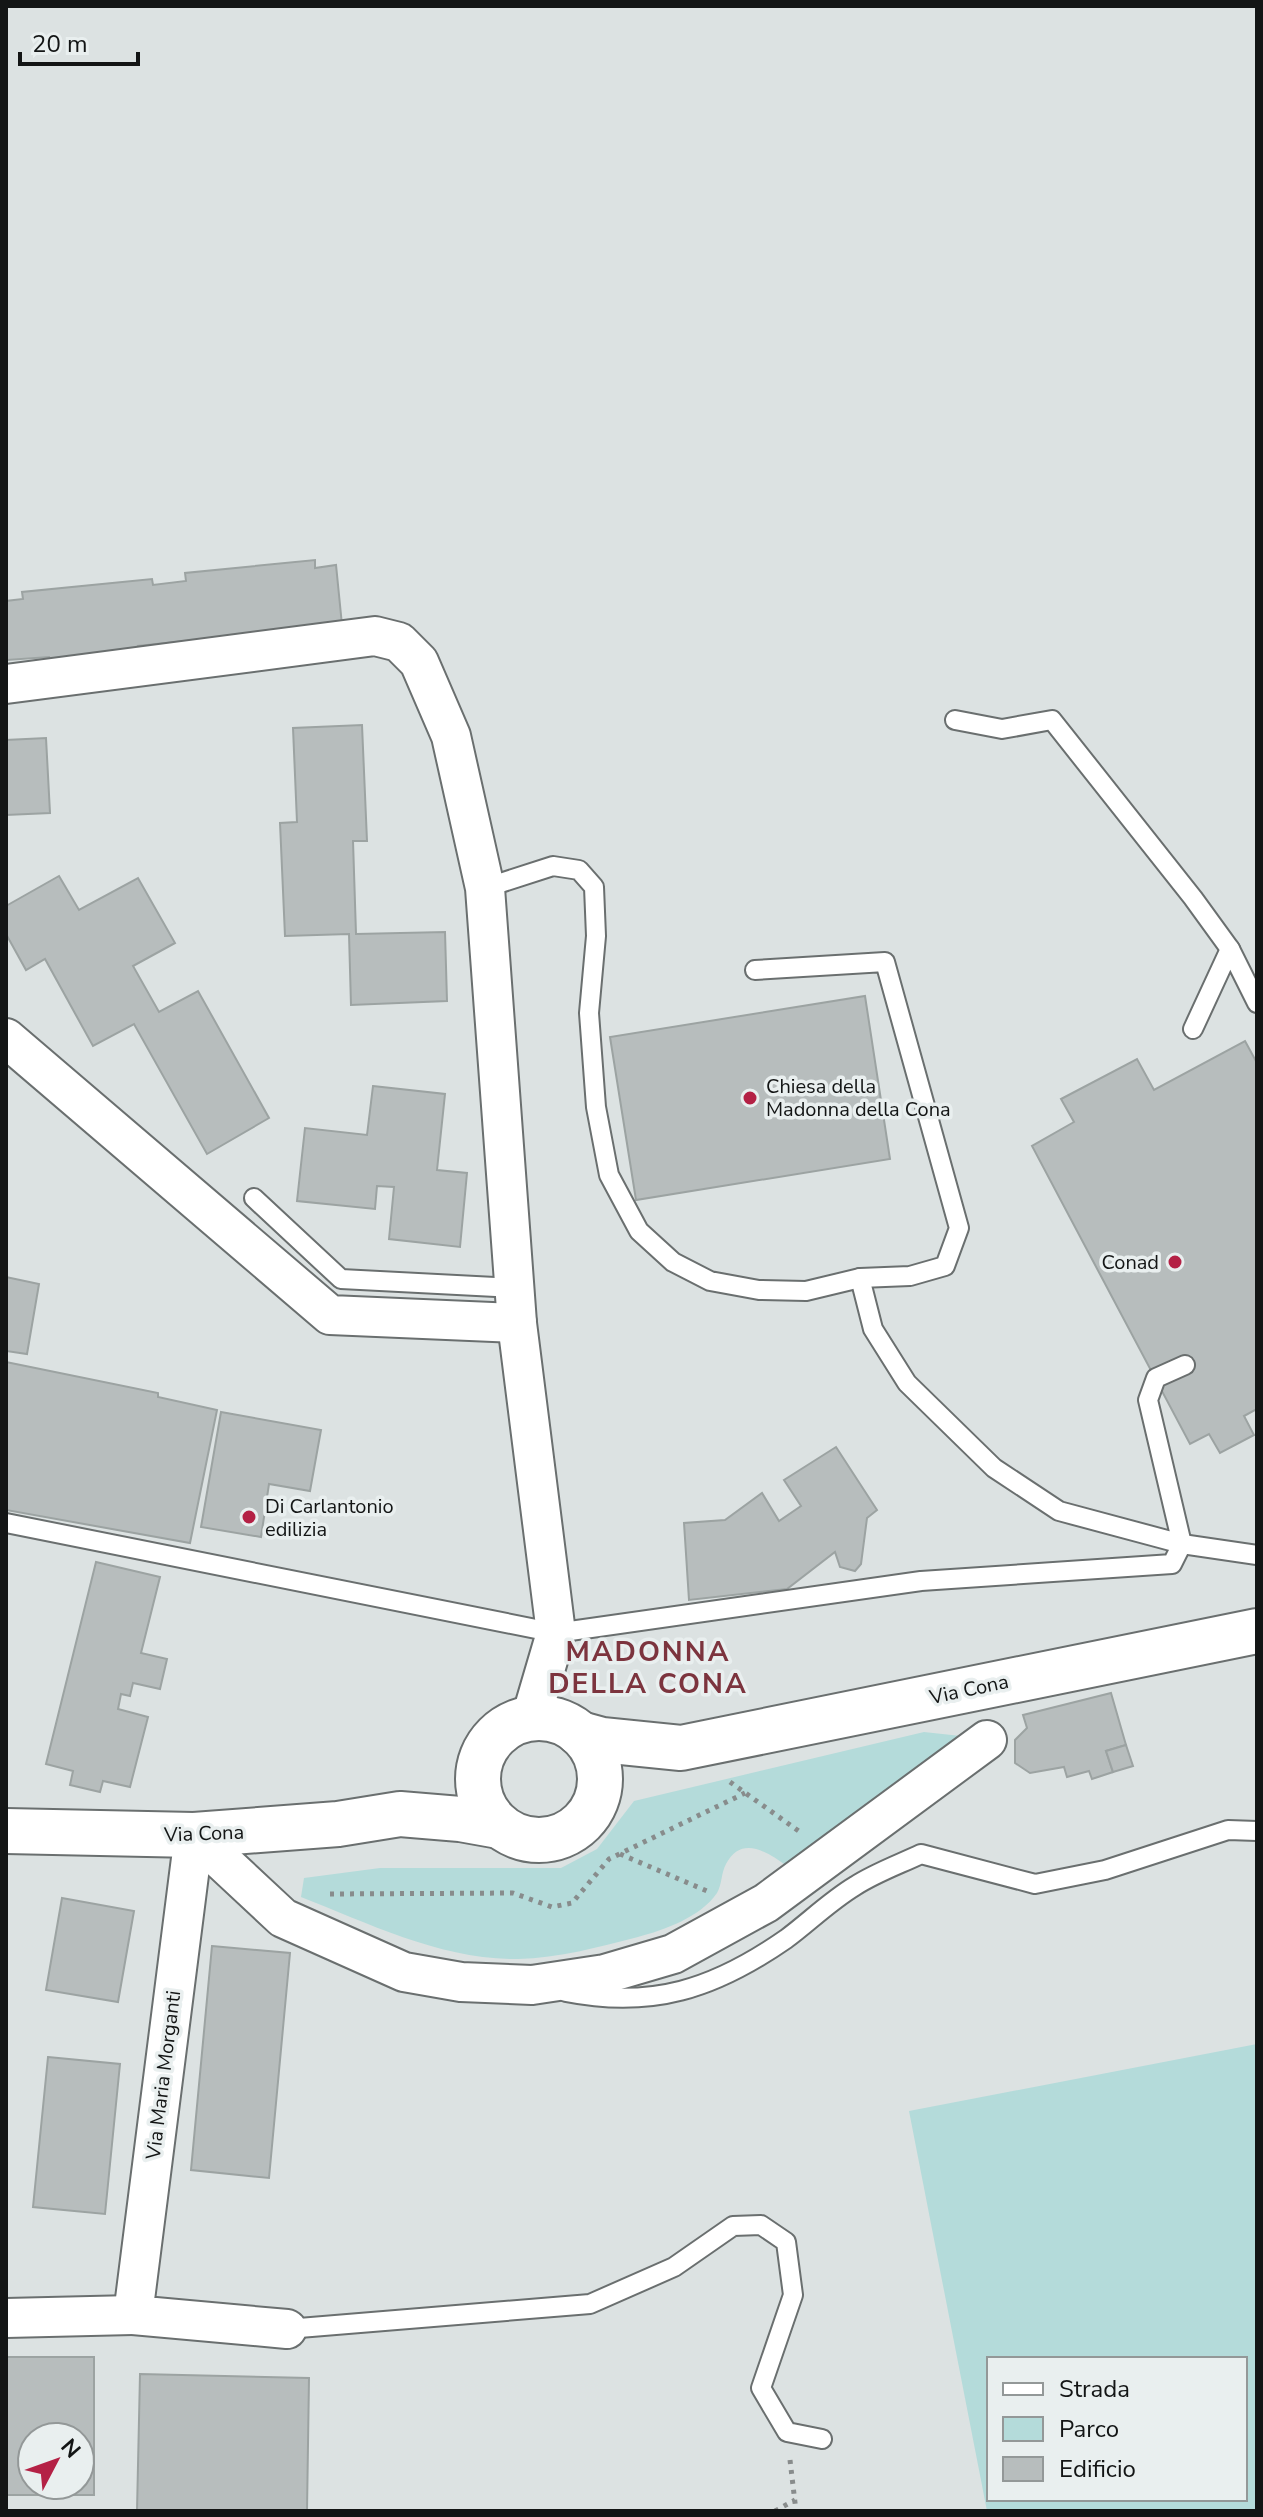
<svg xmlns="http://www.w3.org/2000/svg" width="1263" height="2517" font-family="'Nunito Sans',sans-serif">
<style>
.green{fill:#b4dbda;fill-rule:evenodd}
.building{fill:#b7bdbd;stroke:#9ca3a2;stroke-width:2;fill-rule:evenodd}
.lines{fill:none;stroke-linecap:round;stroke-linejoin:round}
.service-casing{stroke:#6a6f6f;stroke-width:22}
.minor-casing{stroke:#6a6f6f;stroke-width:42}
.primary-casing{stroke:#6a6f6f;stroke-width:48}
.path{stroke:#888c8c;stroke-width:5;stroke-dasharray:4 6;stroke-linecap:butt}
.service{stroke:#fff;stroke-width:18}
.minor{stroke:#fff;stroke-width:38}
.primary{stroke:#fff;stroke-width:44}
.poi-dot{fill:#b42145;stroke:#e9efef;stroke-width:3}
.labels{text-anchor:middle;stroke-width:7;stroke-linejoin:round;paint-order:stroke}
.poi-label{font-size:20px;fill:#131515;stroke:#e9efef;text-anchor:start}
.street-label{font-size:20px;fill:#131515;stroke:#e9efef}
.district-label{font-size:28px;font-weight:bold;letter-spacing:2px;fill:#7c343e;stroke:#e9efef}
</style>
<rect width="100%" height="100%" fill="#dce2e2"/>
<g class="green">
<path d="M924,1732L970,1737L787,1866C768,1853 742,1834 726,1864C721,1873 722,1885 717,1893C701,1917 664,1930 638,1937C599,1947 559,1958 518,1959C442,1960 370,1924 301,1897L304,1878L380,1868H561L597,1849L634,1801Z"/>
<path d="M1257,2044V2511H987L909,2111ZM989,2359H1245V2499H989Z"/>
</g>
<g class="building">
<polygon points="315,560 315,568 336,565 342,625 138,646 139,655 50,664 49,657 7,660 6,601 23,599 22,592 152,579 153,585 186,581 185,573"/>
<polygon points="362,725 367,841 353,841 356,934 445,932 447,1001 351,1005 349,934 285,936 280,823 297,822 293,728"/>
<polygon points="46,738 50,813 6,815 6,740"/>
<polygon points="59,876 79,910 138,878 175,943 133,966 159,1012 198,991 269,1118 207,1154 134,1024 93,1046 45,959 26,970 6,934 6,906"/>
<polygon points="865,996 890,1159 636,1200 610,1037"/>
<polygon points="1245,1041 1257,1063 1257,1409 1244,1416 1254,1435 1220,1453 1209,1434 1190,1444 1032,1146 1074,1122 1061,1099 1137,1059 1154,1090"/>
<polygon points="373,1086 445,1094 437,1170 467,1173 460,1247 389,1239 394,1187 377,1186 375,1209 297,1201 305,1128 367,1135"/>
<polygon points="6,1277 39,1284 27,1354 6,1351"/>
<polygon points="6,1362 158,1393 158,1397 217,1410 190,1543 6,1510"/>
<polygon points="221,1412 321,1430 310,1491 269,1484 261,1537 201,1527"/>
<polygon points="836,1447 877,1510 867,1518 861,1564 855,1571 840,1567 835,1552 787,1589 689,1600 684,1523 725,1520 762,1493 779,1521 801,1506 784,1480"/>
<polygon points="96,1562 160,1577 141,1653 167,1659 160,1689 133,1683 130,1696 121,1694 118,1709 148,1717 130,1787 103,1781 100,1792 70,1785 73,1771 46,1764"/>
<polygon points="1111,1693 1126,1745 1106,1751 1113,1772 1092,1779 1089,1771 1067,1777 1064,1767 1030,1773 1015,1763 1015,1740 1027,1728 1023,1715"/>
<polygon points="1126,1745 1133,1766 1113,1772 1106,1751"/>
<polygon points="62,1898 134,1911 118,2002 46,1990"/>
<polygon points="212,1946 290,1953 269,2178 191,2170"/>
<polygon points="48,2057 120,2064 105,2214 33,2207"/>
<path d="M6,2357H94V2495H6ZM32,2437H80V2485H32Z"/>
<polygon points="140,2374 309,2378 307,2511 137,2511"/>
</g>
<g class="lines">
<defs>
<g id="service">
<polyline points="955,720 1002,729 1052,720 1193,898 1230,949"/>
<polyline points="485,888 553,866 579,870 594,887 596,936 589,1013 596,1107 609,1175 639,1231 673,1262 710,1281 759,1290 806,1291 860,1278 910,1276 945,1266 959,1228 885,962 755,970"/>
<polyline points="1193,1029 1230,949 1257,1003"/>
<polyline points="254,1198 341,1279 514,1288"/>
<polyline points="860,1278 873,1329 907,1383 994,1468 1059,1511 1182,1544 1148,1400 1156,1378 1185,1365"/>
<polyline points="6,1523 556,1633 921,1581 1172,1564 1182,1544 1257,1555"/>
<path d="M566,1992C652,2009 714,1989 786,1939C809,1922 830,1901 855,1886C875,1873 900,1864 921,1854L1035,1884L1105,1870L1228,1830L1257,1831"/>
<polyline points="287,2329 590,2304 674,2267 733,2226 761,2225 786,2242 793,2295 761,2388 787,2432 822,2439"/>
</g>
<g id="minor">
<polyline points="6,684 375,636 399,642 419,662 451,736 485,888 517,1323 556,1633 531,1718"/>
<polyline points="6,1038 330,1315 517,1323"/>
<polyline points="194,1835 283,1918 404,1972 461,1982 532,1985 605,1974 673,1954 766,1903 987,1740"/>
<polyline points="194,1835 133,2315 287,2329"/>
<polyline points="6,2318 133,2315"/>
</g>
<g id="primary">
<circle cx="539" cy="1779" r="61"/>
<polyline points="580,1734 602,1740 681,1748 1257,1631"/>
<polyline points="6,1831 194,1835 338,1824 400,1814 460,1819 499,1826"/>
</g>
</defs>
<use href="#service" class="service-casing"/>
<use href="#minor" class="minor-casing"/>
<use href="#primary" class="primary-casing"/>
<g class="path">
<polyline points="730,1782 800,1832"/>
<polyline points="620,1854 707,1891"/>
<polyline points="330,1894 513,1893 552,1907 572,1903 609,1859 745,1793"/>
<polyline points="790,2460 796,2511"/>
<polyline points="775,2511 795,2500"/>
</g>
<use href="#service" class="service"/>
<use href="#minor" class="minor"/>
<use href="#primary" class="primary"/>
</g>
<g class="poi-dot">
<circle cx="750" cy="1098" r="8"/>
<circle cx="1175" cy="1262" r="8"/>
<circle cx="249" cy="1517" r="8"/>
</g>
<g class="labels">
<g class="poi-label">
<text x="766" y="1093">Chiesa della<tspan x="766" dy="23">Madonna della Cona</tspan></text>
<text x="1159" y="1269" text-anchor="end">Conad</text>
<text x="265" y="1513">Di Carlantonio<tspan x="265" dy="23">edilizia</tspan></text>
</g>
<g class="street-label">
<text transform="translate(969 1689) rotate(-12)" y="7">Via Cona</text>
<text transform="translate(204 1833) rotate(-2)" y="7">Via Cona</text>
<text transform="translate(163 2075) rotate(-83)" y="7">Via Maria Morganti</text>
</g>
<g class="district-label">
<text x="648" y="1661">MADONNA<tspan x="648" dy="32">DELLA CONA</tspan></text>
</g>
</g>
<rect width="1263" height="2517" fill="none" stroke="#131515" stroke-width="16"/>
<rect x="987" y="2357" width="260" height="144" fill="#e9efef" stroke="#939898" stroke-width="2"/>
<rect x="1003" y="2383" width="40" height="12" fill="#ffffff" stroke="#939898" stroke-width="2"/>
<text x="1059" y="2397" font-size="24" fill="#131515">Strada</text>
<rect x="1003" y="2417" width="40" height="24" fill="#b4dbda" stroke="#939898" stroke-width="2"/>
<text x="1059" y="2437" font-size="24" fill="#131515">Parco</text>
<rect x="1003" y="2457" width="40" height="24" fill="#b7bdbd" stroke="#939898" stroke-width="2"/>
<text x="1059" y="2477" font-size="24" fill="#131515">Edificio</text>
<g transform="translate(56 2461) rotate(49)"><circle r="38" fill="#e9efef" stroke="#939898" stroke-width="2"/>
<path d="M0-6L14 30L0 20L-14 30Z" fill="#b42145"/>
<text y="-12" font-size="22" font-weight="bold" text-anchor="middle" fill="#131515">N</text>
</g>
<path d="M20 52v12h118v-12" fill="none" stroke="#131515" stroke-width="4"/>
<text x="32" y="52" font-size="24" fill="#131515" stroke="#e9efef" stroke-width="6" paint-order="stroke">20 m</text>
</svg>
